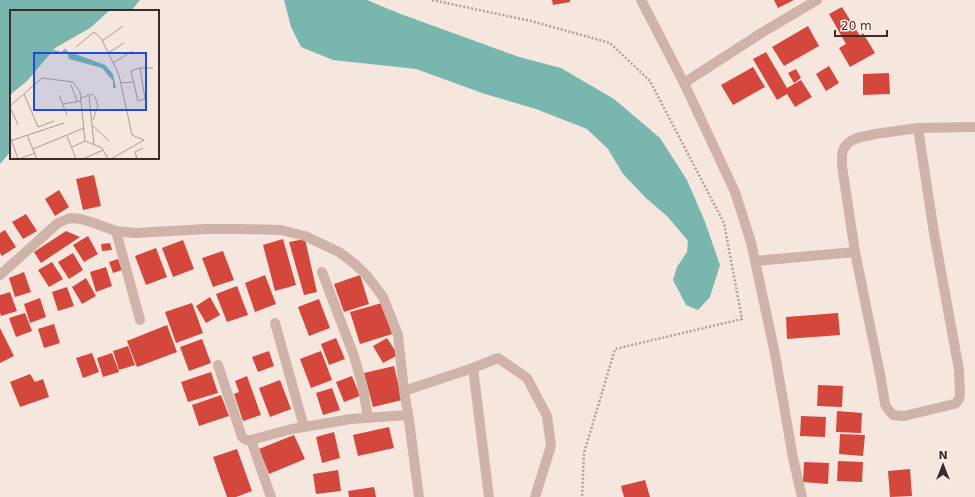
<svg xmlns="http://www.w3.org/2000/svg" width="975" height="497" font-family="'DejaVu Sans',sans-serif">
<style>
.water{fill:#79b6ae}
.building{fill:#d4473d}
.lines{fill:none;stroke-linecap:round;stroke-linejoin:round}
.path{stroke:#bc9c91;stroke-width:2.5;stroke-dasharray:2 2;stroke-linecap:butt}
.minor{stroke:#d0b3a8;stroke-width:10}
.inset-river{fill:none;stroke:#79b6ae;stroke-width:2}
.inset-road{fill:none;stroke:#ab9b96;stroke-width:1}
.view{fill:#1d4ed8;fill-opacity:0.15;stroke:#1d4ed8;stroke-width:2}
.inset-edge{fill:none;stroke:#3c2b29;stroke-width:2}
</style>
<rect width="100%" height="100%" fill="#f5e6de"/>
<g class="water">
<polygon points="0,0 140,0 131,11 11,11 11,151 0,164"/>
<polygon points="284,0 367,0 398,13 519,57 561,68 614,99 660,138 687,180 705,222 720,265 710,297 698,310 686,305 673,280 677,267 687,252 688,241 668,217 646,198 623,174 608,149 587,129 536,109 485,94 416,69 333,60 301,47 291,27"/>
</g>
<g class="building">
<polygon points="552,0 570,0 570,2 553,5"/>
<polygon points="774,0 794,0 778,8"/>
<polygon points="842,7 860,36 863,33 875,53 850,67 839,48 846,44 829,14"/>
<polygon points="808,26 819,46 784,66 772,47"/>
<polygon points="766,52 787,88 801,80 812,97 795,107 787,94 777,100 753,59"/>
<polygon points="829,66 839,83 826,91 816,74"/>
<polygon points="753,67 765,87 733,105 721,85"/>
<polygon points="796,69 801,78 794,83 788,73"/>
<polygon points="889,73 890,94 863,95 863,74"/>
<polygon points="94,175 101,206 83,210 76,179"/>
<polygon points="59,190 69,207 55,216 45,199"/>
<polygon points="26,214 37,231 23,239 12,222"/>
<polygon points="5,230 16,247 2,256 0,253 0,233"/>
<polygon points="66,231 80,237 41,263 34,252"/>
<polygon points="88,236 98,254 84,262 73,245"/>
<polygon points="283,239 296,285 275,291 263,245"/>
<polygon points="305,239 317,292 304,295 289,242"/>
<polygon points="183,240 194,269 173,277 162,248"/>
<polygon points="110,243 112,250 102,251 101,244"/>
<polygon points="156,248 167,277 146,285 135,256"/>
<polygon points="223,251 234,280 213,287 202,258"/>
<polygon points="73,253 83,270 69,279 58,262"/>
<polygon points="118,259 122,270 113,273 109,262"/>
<polygon points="52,262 63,279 49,287 38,270"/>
<polygon points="106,267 112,286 96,292 90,272"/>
<polygon points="24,272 31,292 15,297 9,278"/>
<polygon points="265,275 276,304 255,312 245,283"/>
<polygon points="360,275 369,304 344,312 334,284"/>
<polygon points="86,278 96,296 82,304 72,287"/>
<polygon points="237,286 248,315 227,322 216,294"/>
<polygon points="67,287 74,306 58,311 52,292"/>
<polygon points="10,292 17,311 1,316 0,313 0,295"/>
<polygon points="210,297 220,315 206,323 196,306"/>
<polygon points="40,298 46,317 30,323 24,304"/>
<polygon points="319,299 330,328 309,336 298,307"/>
<polygon points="192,303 203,333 176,343 165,312"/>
<polygon points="382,303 392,334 360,344 350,312"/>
<polygon points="25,313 32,331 16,337 9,318"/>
<polygon points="838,313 840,335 787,339 786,317"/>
<polygon points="54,324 60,343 44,348 38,329"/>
<polygon points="167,325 177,352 137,367 127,341"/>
<polygon points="0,328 14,356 0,363"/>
<polygon points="336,338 345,359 329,365 321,344"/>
<polygon points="387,338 398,355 383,363 373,346"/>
<polygon points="202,339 211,363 189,371 180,347"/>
<polygon points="128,346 135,365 119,370 113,351"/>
<polygon points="269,351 274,366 258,372 252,357"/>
<polygon points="321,351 332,380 311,388 300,359"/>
<polygon points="92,353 99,372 83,378 76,358"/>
<polygon points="112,353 119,372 103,377 97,358"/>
<polygon points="394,366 402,400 373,407 364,373"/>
<polygon points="211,372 218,393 188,402 181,382"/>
<polygon points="30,374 35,382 43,379 49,397 20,407 10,382"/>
<polygon points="247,376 261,415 243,421 234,394 239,392 235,381"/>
<polygon points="352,376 360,396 344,402 336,382"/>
<polygon points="280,380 291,409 270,417 259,388"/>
<polygon points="818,385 843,386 842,407 817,406"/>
<polygon points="332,388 340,410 323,415 316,393"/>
<polygon points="221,395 229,416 199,426 192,405"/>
<polygon points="837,411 862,413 861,433 836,432"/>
<polygon points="801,416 826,417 825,437 800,436"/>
<polygon points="389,427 394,448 358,456 353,435"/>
<polygon points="334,432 340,458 322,463 316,437"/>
<polygon points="840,434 865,435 863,456 839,454"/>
<polygon points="294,435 305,459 269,474 259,449"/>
<polygon points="237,449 252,491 236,497 227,497 213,457"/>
<polygon points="838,461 863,462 862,482 837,481"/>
<polygon points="804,462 829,463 828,484 803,482"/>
<polygon points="910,469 912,496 890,497 888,471"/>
<polygon points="338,470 341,491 316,494 313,474"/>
<polygon points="645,480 650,497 624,497 621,486"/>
<polygon points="374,487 376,497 349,497 348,491"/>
</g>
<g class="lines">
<polyline class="path" points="432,0 531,21 610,43 650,81 724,223 742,319 615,349 584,453 582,497"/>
<g class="minor">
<polyline points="641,0 684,83 735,192 751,242 775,354 793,458 802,497"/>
<polyline points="684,83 763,32 817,0"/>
<polyline points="918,128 934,233 959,370 960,394 959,399 956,403 954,404 904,416 893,415 887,408 885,404 881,379 867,311 855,252 842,166 842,156 843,150 847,144 851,141 857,138 875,134 918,128 975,127"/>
<polyline points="116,231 140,320"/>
<polyline points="755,261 855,252"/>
<polyline points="322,272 354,356 362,384 368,418"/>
<polyline points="0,275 58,223 70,218 81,219 94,223 116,231 135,233 207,229 239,229 281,230 305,236 339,252 355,264 368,277 383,297 398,335 404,391 409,420 419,497"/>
<polyline points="275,323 304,427"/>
<polyline points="218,365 242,437 246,440 251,440 292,429 351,419 408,415"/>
<polyline points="473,368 489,497"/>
<polyline points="404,391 473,368 498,358 527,378 547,416 551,446 535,497"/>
<polyline points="251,440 271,497"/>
</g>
</g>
<g transform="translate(10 10)">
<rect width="149" height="149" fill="#f5e6de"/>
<path d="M0,0H100L80,18L45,38L17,71L0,85ZM57,41L95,55L103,64L106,78H103V71L92,58L59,49Z" fill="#79b6ae"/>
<path class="inset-river" d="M43,41L52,43L55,40L57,42"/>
<path class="inset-road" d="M92,31L113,16M66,37L84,22L91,28L109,65L122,125L134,130M98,43L114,33M103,53L122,41M130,58L135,89L128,91L121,61L130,58H143M111,73L123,72M61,75L67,91M14,84L28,117L44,111M49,85L57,105M79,86L84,135M71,88L82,84L85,87L88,95L83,110M53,94L71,91M0,96L32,68L63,72L70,82L75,131L92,138L98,149M0,97L8,115M83,116L99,131M17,125L27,149M0,126L8,149M57,126L66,149M0,131L54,113M62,137L75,131M23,139L74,118M9,149L25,143M73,149L93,140M101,149L134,130M127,149L125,142L133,138"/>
<path class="view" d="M24,43H136V100H24Z"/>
<rect width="149" height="149" class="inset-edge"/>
</g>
<g transform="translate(943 465)" stroke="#fcf1eb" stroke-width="3" paint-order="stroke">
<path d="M0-3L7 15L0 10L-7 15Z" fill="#3c2b29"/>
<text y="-6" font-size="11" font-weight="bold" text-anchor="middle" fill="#3c2b29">N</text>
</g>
<path d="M835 30v6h52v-6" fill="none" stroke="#3c2b29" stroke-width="2"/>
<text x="841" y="30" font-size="12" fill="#3c2b29" stroke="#fcf1eb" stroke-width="3" paint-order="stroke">20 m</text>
</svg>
